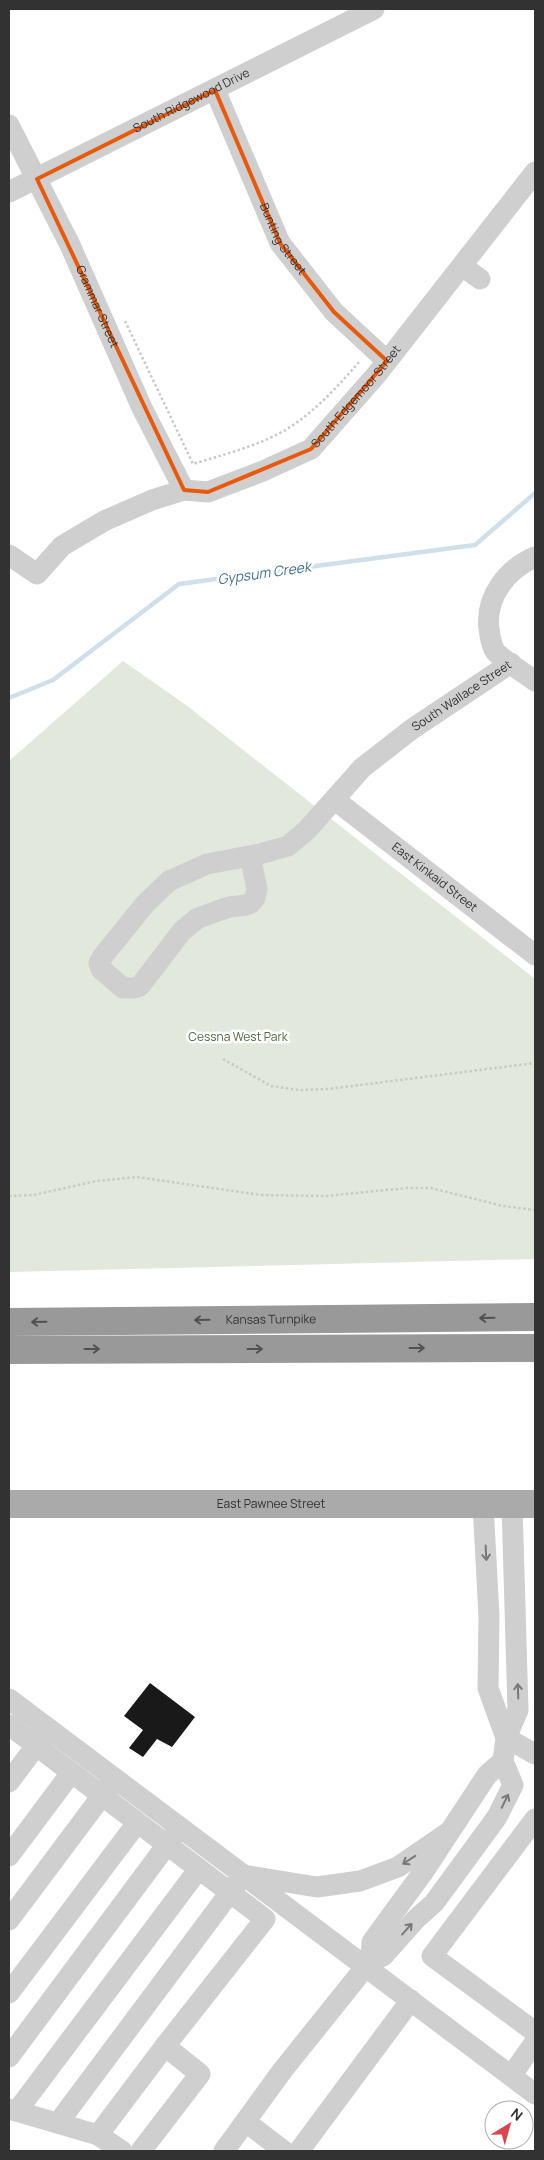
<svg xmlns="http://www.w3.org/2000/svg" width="544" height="2160" font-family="Manrope,sans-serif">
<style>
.green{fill:#e2e8dc}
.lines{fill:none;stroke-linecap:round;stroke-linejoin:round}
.stream{stroke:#d0e0eb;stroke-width:4.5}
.building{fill:#191919}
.path{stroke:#c9c9c9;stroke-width:2.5;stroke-dasharray:2.5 2.5;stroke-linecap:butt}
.minor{stroke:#cfcfcf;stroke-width:21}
.major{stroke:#aaa;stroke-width:28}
.highway{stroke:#999;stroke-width:28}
.oneway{stroke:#515151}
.oneway2{stroke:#797979}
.marked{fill:none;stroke:#e8590c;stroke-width:4;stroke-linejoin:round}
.labels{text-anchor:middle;stroke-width:5;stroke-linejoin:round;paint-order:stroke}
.street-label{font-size:12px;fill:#323232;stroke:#fff}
.park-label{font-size:12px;fill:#546b42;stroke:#fff}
.water-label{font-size:14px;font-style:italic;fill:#46708f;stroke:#fff}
</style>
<rect width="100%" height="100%" fill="#fff"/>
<polygon class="green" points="123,661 186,705 535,979 535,1259 9,1272 9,761"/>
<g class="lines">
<polyline class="stream" points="9,698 53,680 179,584 475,545 535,493"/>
</g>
<polygon class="building" points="150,1683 195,1717 172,1747 157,1739 143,1757 129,1748 143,1730 124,1716"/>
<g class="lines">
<g class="path">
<path d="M125,321L193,464C222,455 261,445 287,429C316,411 338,386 360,361"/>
<polyline points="223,1059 271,1086 299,1090 328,1089 535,1063"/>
<polyline points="9,1196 34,1195 96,1181 137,1177 261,1195 326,1196 407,1188 431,1188 503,1206 535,1210"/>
</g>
<g class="minor">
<path id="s1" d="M215,90L280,243L334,312L387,361"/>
<path id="s2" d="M9,125L70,245L142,408L184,490"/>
<path id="s3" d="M9,192L374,9"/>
<polyline points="462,266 480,279"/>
<path id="s4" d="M9,555L37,574L62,546L104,521L152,500L184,490L208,492L263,471L311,449L377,374L535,172"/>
<path d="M535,557C507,569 485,597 489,629C490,635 491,645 495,651C501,659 526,674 535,681"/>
<path id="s5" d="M335,800L535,955"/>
<path id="s6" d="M250,856L257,889L255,898L251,903L246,905L229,907L198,918L182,931L140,986L134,988H123L101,969L99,963L103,956L145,904L169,881L207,864L260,854L288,846L307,830L362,768L412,729L511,663"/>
<polyline points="483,1504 489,1616 488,1688 506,1738 535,1754"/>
<polyline points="9,1699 535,2094"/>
<polyline points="9,1725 265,1919 165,2046 200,2074 141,2151"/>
<polyline points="9,1782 44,1735"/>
<polyline points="535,1819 432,1956 535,2032"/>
<polyline points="9,1856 71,1773"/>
<polyline points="9,1920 110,1785"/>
<polyline points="371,1960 372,1942 424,1871 487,1775 503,1761"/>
<polyline points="9,1993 137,1823"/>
<polyline points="9,2057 175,1834"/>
<polyline points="511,2076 535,2042"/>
<polyline points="9,2109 98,2135 122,2151"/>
<polyline points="17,2111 198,1870"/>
<polyline points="246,2122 284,2151"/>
<polyline points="58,2123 243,1875 317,1887 360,1881 398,1867 449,1832"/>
<polyline points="98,2135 165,2046"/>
<polyline points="224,2151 282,2071 371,1960 383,1956 416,1919 434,1903 497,1817 513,1785 503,1761 506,1738 518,1710 512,1504"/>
<polyline points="299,2151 411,2000"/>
</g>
<path class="major" id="s7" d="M9,1504H535"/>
<g class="highway">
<path id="s8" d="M9,1322L535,1317"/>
<polyline points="9,1350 535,1348"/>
</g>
</g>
<defs><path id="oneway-shaft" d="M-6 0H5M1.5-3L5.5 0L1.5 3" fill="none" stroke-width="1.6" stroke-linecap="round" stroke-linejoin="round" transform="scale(1.25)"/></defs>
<g class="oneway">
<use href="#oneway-shaft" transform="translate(487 1318) rotate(179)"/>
<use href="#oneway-shaft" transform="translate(202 1320) rotate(179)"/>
<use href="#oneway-shaft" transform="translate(39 1322) rotate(179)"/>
<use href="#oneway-shaft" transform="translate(417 1348)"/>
<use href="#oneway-shaft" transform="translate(92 1349)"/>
<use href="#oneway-shaft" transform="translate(255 1349)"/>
</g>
<g class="oneway2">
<use href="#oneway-shaft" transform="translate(486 1553) rotate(87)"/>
<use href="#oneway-shaft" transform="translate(518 1691) rotate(-92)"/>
<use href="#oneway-shaft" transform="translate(505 1801) rotate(-64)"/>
<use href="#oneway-shaft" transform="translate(409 1860) rotate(147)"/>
<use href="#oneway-shaft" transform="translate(407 1929) rotate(-48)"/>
</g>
<path class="marked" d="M215,90L280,243L334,312L387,361L311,449L208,492L184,490L37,179Z"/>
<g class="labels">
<g class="street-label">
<text dy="4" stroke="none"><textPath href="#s3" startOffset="204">South Ridgewood Drive</textPath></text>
<text dy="4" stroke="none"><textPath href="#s1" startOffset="164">Bunting Street</textPath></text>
<text dy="4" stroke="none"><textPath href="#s2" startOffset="202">Grammar Street</textPath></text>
<text dy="4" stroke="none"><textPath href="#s4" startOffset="411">South Edgemoor Street</textPath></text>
<text dy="4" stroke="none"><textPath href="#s6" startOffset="711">South Wallace Street</textPath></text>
<text dy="4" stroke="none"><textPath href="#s5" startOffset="126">East Kinkaid Street</textPath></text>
<text dy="4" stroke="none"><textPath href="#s8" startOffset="262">Kansas Turnpike</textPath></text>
<text dy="4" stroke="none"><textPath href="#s7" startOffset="262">East Pawnee Street</textPath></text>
</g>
<g class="park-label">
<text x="238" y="1041">Cessna West Park</text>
</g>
<g class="water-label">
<text transform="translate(264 573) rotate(-8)" y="5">Gypsum Creek</text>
</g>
</g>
<rect width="544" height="2160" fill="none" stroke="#323232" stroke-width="20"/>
<g transform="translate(509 2125) rotate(37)"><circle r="24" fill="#ffffff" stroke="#adadad"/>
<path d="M0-4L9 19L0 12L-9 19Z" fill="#d8464c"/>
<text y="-8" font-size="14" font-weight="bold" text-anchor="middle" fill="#323232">N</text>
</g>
</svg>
